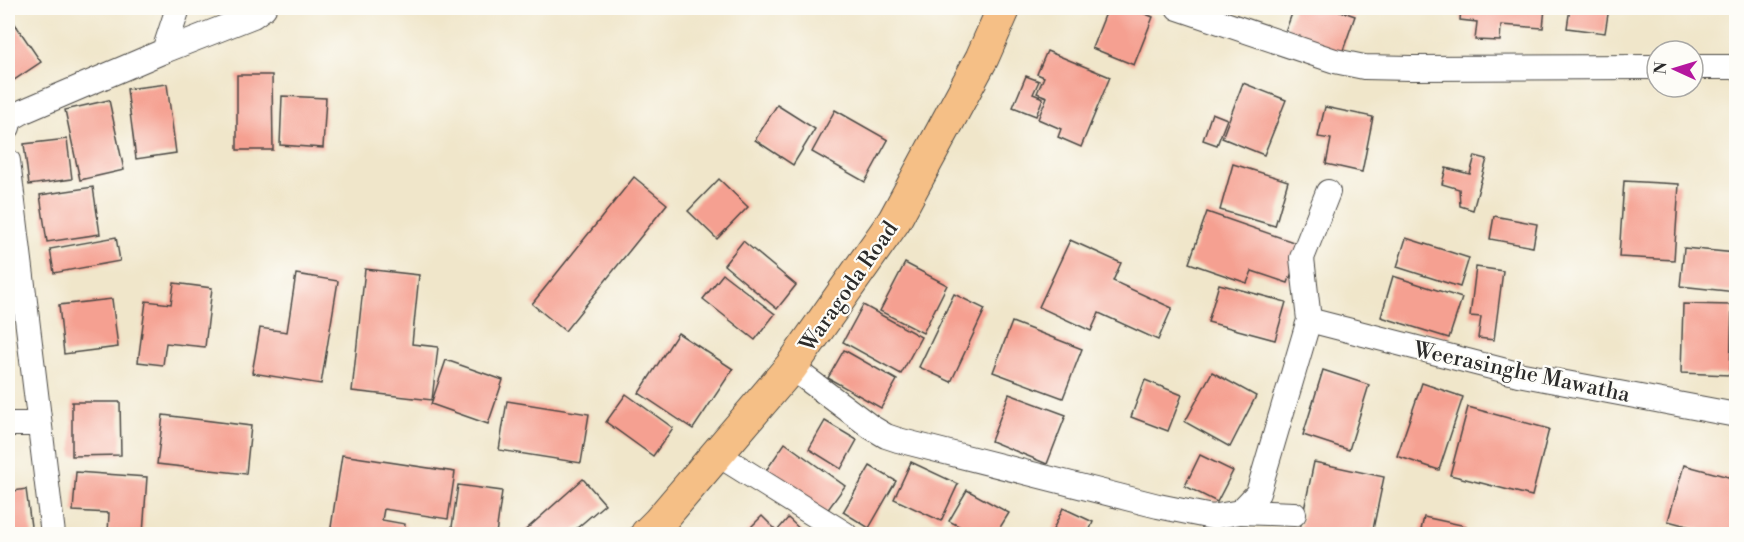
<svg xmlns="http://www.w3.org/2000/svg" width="1744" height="542" font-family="'Libre Bodoni',serif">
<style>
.building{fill:#f5a091}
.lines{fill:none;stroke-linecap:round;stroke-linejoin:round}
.street-casing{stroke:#494743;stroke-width:26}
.primary-casing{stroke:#494743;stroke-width:35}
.street{stroke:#fff;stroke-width:24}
.primary{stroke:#f5bf86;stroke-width:33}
.labels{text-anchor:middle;stroke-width:4.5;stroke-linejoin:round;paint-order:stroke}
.street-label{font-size:22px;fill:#2b2b2b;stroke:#fdfcf7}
</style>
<rect width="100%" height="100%" fill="#fdfcf7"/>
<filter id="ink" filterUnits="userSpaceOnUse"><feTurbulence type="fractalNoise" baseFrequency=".0167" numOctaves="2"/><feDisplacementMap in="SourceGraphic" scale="12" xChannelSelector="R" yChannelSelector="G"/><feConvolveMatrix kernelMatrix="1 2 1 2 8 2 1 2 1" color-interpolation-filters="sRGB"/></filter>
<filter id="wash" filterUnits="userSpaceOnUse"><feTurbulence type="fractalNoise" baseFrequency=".008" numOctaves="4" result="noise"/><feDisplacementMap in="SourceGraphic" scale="24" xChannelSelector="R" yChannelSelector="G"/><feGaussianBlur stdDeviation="1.35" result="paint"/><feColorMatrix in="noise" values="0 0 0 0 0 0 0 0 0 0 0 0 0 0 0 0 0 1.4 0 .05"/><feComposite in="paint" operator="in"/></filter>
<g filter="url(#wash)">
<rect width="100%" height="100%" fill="#f0e6ca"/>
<g id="blocks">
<g class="building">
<polygon points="1108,8 1131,8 1153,17 1134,65 1092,48"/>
<polygon points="1294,8 1332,8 1355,16 1340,59 1283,38"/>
<polygon points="1461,8 1545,8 1543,28 1501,25 1500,41 1475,40 1477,22 1460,20"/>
<polygon points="1570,8 1609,8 1605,33 1567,28"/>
<polygon points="11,18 41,62 8,84 8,20"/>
<polygon points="1047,51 1110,77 1081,147 1058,137 1061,129 1038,119 1047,97 1037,93 1044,77 1037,74"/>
<polygon points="237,75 272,75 273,150 237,150"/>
<polygon points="1026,76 1039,81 1033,94 1043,98 1036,116 1013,107"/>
<polygon points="1243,83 1286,100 1264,155 1222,138"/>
<polygon points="167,84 176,153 136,159 127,89"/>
<polygon points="282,96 326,98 323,148 280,145"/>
<polygon points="109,100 124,170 80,180 65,110"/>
<polygon points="777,105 815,129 793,165 755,140"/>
<polygon points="1325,107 1373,117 1362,172 1326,164 1331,139 1318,137"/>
<polygon points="835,110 888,140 865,182 812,152"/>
<polygon points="1212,113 1227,119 1217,145 1203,140"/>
<polygon points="67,139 72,179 29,185 24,144"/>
<polygon points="1475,156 1487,159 1473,210 1460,206 1459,189 1442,184 1446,168 1470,174"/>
<polygon points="1233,164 1288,181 1275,226 1220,210"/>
<polygon points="634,177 667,204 565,331 532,304"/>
<polygon points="719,179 748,207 717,239 688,211"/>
<polygon points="1624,181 1679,184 1674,260 1619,257"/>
<polygon points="93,187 100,234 47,242 40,195"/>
<polygon points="1207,212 1302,245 1288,283 1252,271 1247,283 1189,263"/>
<polygon points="1494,216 1537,224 1533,247 1490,239"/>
<polygon points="116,237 120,261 54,273 50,249"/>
<polygon points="1406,238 1469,258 1460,287 1397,267"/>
<polygon points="1070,240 1121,263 1113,281 1172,308 1158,340 1099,313 1091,331 1039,307"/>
<polygon points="743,241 796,285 777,309 724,265"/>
<polygon points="1684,248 1736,253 1736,292 1680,286"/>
<polygon points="905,263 947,285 923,333 880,311"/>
<polygon points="1476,267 1503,271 1494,340 1478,338 1481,317 1470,316"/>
<polygon points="365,269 419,275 412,344 438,347 432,400 352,391"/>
<polygon points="296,274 338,281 321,384 252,373 260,328 287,332"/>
<polygon points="723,274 775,314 755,340 703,299"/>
<polygon points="1393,276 1462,298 1449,338 1381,317"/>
<polygon points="174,283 212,288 205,347 166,343 163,365 138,362 146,301 171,304"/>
<polygon points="1219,284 1286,302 1275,340 1208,322"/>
<polygon points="954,294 985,309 951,382 919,367"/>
<polygon points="112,299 118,347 64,354 59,305"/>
<polygon points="1683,304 1732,305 1730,375 1681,373"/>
<polygon points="863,305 921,337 901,374 843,342"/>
<polygon points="1012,322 1082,349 1063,398 993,372"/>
<polygon points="678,333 733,369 693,429 639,393"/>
<polygon points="844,350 897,380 881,408 828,378"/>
<polygon points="446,360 503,380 488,424 431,404"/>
<polygon points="1323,370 1369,385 1349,450 1303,435"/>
<polygon points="1212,372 1256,396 1230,447 1185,422"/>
<polygon points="1145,380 1182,395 1168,431 1131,417"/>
<polygon points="1422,383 1463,397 1439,470 1397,456"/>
<polygon points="626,394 673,428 653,456 606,422"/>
<polygon points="1009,394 1066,415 1047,464 991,441"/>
<polygon points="507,401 589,414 581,463 499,450"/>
<polygon points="72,402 120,402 121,455 72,456"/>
<polygon points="1468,407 1549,429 1532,496 1450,475"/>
<polygon points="163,415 251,426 246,474 157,464"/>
<polygon points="825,421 857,440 841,469 809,449"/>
<polygon points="785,443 845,486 824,515 765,472"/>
<polygon points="342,455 455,472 448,519 384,509 382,520 405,524 404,534 330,534"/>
<polygon points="1200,455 1233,471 1217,502 1185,486"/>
<polygon points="911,462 958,484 941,521 894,499"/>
<polygon points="1314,462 1384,477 1372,534 1299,534"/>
<polygon points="1684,465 1736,479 1736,534 1717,534 1668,521"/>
<polygon points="870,466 896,481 869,528 843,512"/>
<polygon points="76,472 147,477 143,534 108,534 109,513 73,511"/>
<polygon points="583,479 605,504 570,534 521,534"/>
<polygon points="458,485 502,491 496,534 451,534"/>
<polygon points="26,489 32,534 8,534 8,492"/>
<polygon points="967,490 1009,513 996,534 974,534 949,521"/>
<polygon points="1063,508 1093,522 1088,534 1051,534"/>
<polygon points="762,516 777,531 788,518 805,534 744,534"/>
<polygon points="1424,517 1466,526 1464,534 1420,534"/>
</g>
</g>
</g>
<g filter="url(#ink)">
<use href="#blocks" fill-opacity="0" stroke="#494743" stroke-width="1.5"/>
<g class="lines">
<defs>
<g id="street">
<polyline points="1178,8 1335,61 1364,67 1411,68 1657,67"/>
<polyline points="164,51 253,16 264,8"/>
<polyline points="1693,67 1736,67"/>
<polyline points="8,127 10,119 24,111 164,51 178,8"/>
<polyline points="8,161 53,534"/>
<polyline points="1309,320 1518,374 1736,415"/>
<polyline points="791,367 871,427 886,436 898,440 1158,506 1212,517 1240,512 1258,493 1309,320 1302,258 1328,192"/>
<polyline points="8,424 39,424"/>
<polyline points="717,454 845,534"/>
<polyline points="1240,512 1294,514"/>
</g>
<polyline id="primary" points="647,534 659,522 791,367 894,221 982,58 1004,8"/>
</defs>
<use href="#street" class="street-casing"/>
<use href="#primary" class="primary-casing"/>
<use href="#street" class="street"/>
<use href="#primary" class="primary"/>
</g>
</g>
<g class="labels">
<g class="street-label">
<text transform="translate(848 286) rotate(-55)" y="8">Waragoda Road</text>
<text transform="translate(1522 371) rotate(12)" y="8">Weerasinghe Mawatha</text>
</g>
</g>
<rect width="1744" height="542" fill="none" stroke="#fdfcf7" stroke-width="30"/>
<g transform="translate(1675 69) rotate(274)"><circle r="28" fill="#fdfcf7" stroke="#a9a8a5" stroke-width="1.5"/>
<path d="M0-4.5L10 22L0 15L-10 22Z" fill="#b5179e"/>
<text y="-9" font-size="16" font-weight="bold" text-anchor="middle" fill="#2b2b2b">N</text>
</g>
</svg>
